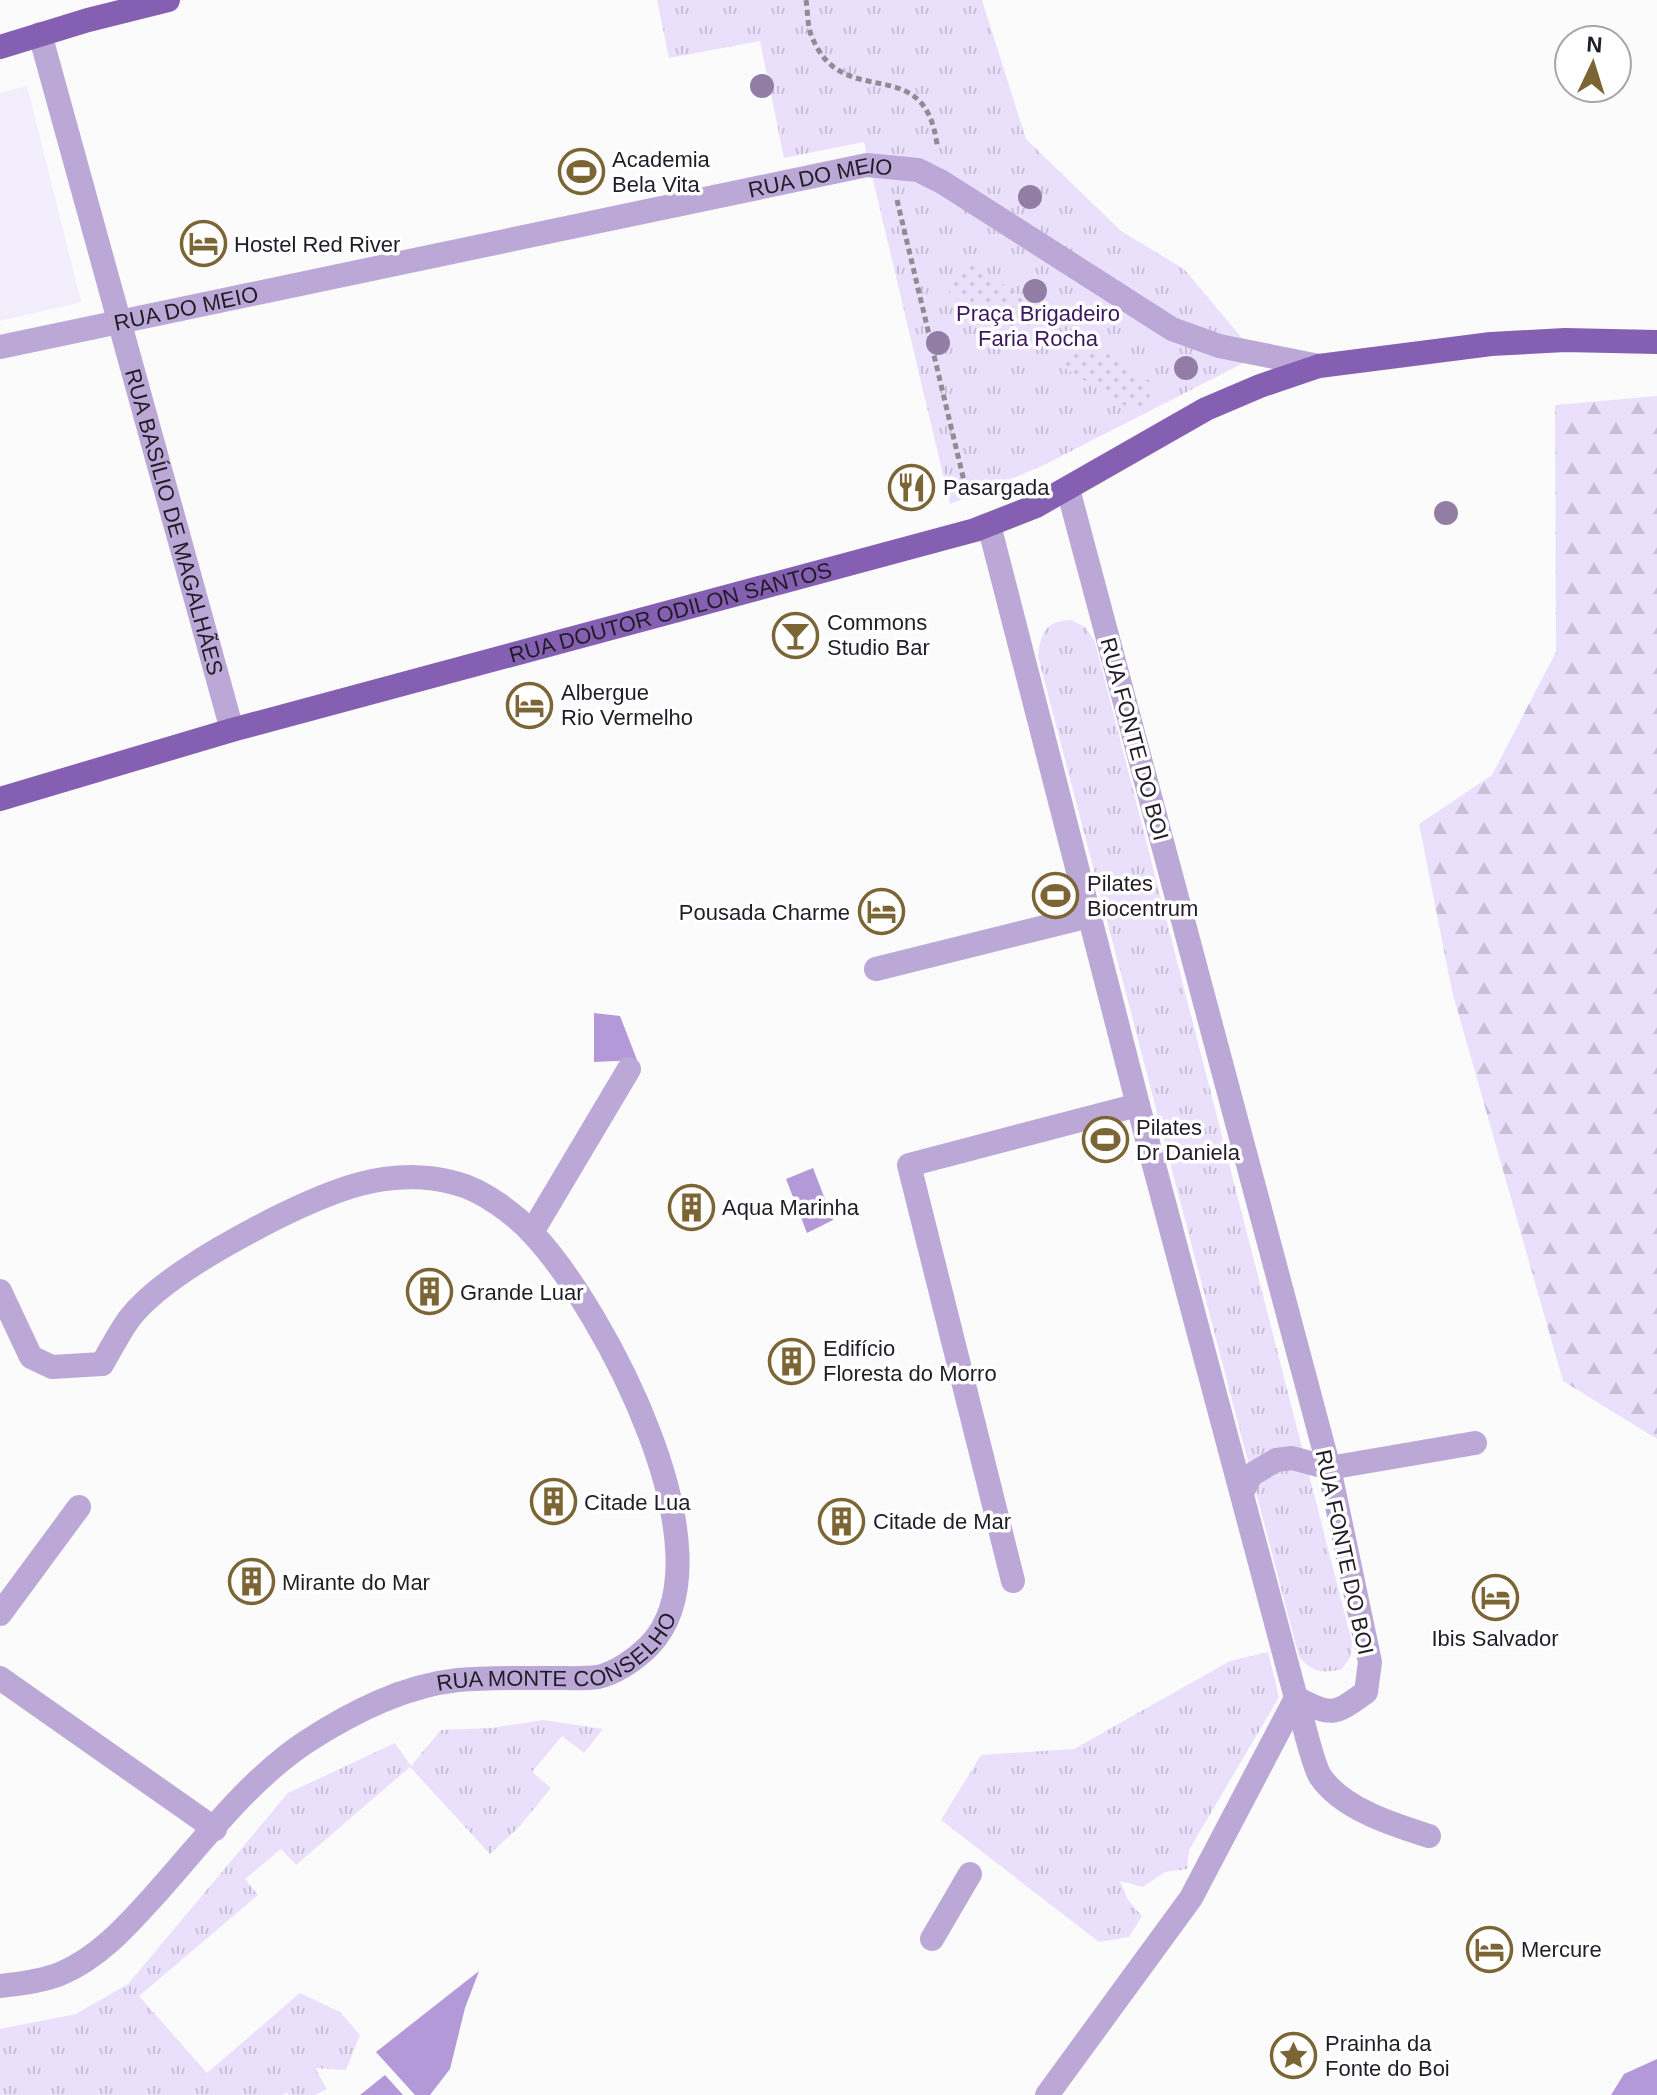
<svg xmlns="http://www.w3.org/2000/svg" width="1657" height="2095" font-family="Helvetica,sans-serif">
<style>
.built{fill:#f2edfb}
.grass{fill:url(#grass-tufts)}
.forest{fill:url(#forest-firs)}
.garden{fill:url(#garden-dots)}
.water{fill:#b399d7}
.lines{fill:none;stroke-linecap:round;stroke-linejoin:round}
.path{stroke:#8f8d92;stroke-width:5;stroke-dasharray:6 4;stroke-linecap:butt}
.service{stroke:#bba8d6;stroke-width:24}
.minor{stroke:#bba8d6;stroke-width:24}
.primary{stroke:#855fb2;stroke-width:24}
.tree{fill:#927ea5}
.labels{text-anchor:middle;stroke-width:7;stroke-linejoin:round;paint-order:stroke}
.poi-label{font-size:22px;fill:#211d27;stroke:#fff;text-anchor:start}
.street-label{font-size:22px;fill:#211d27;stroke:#fff}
.park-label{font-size:22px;fill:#3c175f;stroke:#fff}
</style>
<defs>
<pattern id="grass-tufts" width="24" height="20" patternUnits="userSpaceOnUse" patternTransform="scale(2)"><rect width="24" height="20" fill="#ebe0fc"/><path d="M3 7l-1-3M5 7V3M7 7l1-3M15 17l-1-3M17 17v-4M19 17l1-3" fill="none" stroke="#c9c0d8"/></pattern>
<pattern id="forest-firs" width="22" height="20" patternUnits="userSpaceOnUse" patternTransform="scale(2)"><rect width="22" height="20" fill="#ebe0fc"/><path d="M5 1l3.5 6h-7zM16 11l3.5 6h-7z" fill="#c9c0d8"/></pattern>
<pattern id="garden-dots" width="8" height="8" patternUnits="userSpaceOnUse" patternTransform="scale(2)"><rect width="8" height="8" fill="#ebe0fc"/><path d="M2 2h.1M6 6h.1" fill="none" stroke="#c9c0d8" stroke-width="1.8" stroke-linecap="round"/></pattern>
</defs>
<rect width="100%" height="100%" fill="#fbfbfb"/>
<polygon class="built" points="27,86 81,302 0,321 0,93"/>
<g class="grass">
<polygon points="657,0 982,0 1026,139 1121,231 1184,269 1257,356 1042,466 950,504 864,142 784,158 760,41 669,58"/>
<path d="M1072,620L1086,628L1095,642L1352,1642L1351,1656L1342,1669C1322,1674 1312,1672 1299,1657L1038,656C1041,631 1046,621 1072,620Z"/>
<polygon points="1268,1652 1279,1697 1189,1850 1187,1869 1165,1872 1143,1887 1120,1881 1128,1900 1142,1916 1129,1937 1099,1942 941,1820 981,1755 1074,1749 1230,1661"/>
<polygon points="543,1720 603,1729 584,1753 562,1736 532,1772 551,1788 519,1827 490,1854 410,1767 296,1865 281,1849 245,1879 258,1895 139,1996 207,2073 300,1993 340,2012 360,2035 346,2070 315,2068 327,2089 315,2095 288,2095 287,2092 283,2095 0,2095 0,2029 76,2014 128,1984 288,1793 395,1743 411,1766 441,1730 491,1728"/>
</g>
<polygon class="forest" points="1657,396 1657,1439 1563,1381 1452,991 1419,824 1492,775 1556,652 1555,405"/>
<g class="garden">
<polygon points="974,265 1034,305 1036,316 1023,337 1014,337 949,294 948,283 963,266"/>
<polygon points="1084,339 1150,381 1153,391 1142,408 1132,410 1063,367 1062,358 1073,341"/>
</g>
<g class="water">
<polygon points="594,1013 620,1016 637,1060 594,1062"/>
<polygon points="813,1168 833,1220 807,1233 786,1179"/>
<polygon points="479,1971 465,2008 450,2069 430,2095 415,2095 376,2052"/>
<polygon points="1657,2059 1657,2095 1611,2095 1624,2074"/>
<polygon points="385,2075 403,2095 360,2095"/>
</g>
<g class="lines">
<g class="path">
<path d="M806,0C808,12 807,26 812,37C843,114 925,49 937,145"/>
<polyline points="897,200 968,498"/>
</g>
<g class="service">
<polyline points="876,969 1089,916"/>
<polyline points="532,1232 629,1069"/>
<polyline points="0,1291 31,1357 52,1367 102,1364"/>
<polyline points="1243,1491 1251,1475 1276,1460 1292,1458 1329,1468 1475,1443"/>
<polyline points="1013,1581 909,1165 1138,1105"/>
<polyline points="0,1614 79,1507"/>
<polyline points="0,1678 215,1829"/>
<path d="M1296,1698C1302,1715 1312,1763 1320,1776C1342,1809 1394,1825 1429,1836"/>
<polyline points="932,1939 970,1874"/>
<polyline points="1047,2095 1191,1898 1296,1698"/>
</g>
<g class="minor">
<path id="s1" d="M40,34L232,730"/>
<path id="s2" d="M0,347L867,165L918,170L942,182L1172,329L1219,346L1319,366"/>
<path d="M989,525L1138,1105L1296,1698C1332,1716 1333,1716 1366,1692L1370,1662L1329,1468L1068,489"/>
<path id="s3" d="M0,1986C19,1984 42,1981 60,1974C98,1958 126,1927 153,1897C201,1844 246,1782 306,1742C352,1712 403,1686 458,1680C490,1677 522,1678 554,1678C568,1678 584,1679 598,1677C616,1673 636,1659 649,1646C736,1557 603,1309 534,1235C515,1214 483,1190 455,1183C389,1165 330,1191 272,1220C228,1243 159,1280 129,1319C119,1333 111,1349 102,1364"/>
</g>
<g class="primary">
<polyline points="0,47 88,20 168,0"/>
<path id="s4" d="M0,799L232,730L975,530L1036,506L1206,409L1260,386L1319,366L1491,344L1565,340L1657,342"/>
</g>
</g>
<g class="tree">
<circle cx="762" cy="86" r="12"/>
<circle cx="1030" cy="197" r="12"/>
<circle cx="1035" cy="291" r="12"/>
<circle cx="938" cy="343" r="12"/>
<circle cx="1186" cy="368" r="12"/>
<circle cx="1446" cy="513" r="12"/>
</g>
<defs>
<symbol id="stadium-ring" viewBox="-11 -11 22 22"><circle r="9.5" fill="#fff" stroke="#7c6535" stroke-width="1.5"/><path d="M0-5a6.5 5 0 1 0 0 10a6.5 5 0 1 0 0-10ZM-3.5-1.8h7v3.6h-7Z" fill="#7c6535"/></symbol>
<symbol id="hotel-ring" viewBox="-11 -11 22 22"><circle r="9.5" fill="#fff" stroke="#7c6535" stroke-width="1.5"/><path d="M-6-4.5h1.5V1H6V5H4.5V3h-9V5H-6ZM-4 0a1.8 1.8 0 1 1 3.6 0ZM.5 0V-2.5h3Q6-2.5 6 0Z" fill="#7c6535"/></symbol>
<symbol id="restaurant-ring" viewBox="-11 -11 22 22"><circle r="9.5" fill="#fff" stroke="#7c6535" stroke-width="1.5"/><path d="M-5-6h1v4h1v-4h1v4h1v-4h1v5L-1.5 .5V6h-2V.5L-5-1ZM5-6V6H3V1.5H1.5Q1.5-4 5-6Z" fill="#7c6535"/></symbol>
<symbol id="bar-ring" viewBox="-11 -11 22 22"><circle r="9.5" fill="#fff" stroke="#7c6535" stroke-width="1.5"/><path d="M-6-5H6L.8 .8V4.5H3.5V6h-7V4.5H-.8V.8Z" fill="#7c6535"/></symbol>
<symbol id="building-ring" viewBox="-11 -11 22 22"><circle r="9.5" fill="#fff" stroke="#7c6535" stroke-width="1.5"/><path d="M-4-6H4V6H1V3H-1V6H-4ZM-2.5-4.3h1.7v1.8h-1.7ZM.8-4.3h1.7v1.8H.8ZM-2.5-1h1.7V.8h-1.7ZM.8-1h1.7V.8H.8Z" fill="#7c6535"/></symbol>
<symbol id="sight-ring" viewBox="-11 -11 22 22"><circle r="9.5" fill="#fff" stroke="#7c6535" stroke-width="1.5"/><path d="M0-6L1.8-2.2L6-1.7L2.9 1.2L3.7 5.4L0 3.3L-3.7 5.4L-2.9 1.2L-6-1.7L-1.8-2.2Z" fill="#7c6535"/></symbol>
</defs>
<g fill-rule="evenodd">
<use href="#stadium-ring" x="556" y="146" width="51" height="51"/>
<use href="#hotel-ring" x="178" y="218" width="51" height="51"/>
<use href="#restaurant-ring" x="886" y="462" width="51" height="51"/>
<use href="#bar-ring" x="770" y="610" width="51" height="51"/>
<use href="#hotel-ring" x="504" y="680" width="51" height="51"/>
<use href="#stadium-ring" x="1030" y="870" width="51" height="51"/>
<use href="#hotel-ring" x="856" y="886" width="51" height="51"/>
<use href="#stadium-ring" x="1080" y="1114" width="51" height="51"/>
<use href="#building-ring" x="666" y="1182" width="51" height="51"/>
<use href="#building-ring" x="404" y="1266" width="51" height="51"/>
<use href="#building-ring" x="766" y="1336" width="51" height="51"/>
<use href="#building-ring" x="528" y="1476" width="51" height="51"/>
<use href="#building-ring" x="816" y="1496" width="51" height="51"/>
<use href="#building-ring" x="226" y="1556" width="51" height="51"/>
<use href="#hotel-ring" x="1470" y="1572" width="51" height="51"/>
<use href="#hotel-ring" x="1464" y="1924" width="51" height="51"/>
<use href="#sight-ring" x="1268" y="2030" width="51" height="51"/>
</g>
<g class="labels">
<g class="poi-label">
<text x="612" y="167">Academia<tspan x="612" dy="25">Bela Vita</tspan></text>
<text x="234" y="252">Hostel Red River</text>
<text x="943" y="495">Pasargada</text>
<text x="827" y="630">Commons<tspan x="827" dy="25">Studio Bar</tspan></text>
<text x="561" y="700">Albergue<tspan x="561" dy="25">Rio Vermelho</tspan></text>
<text x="1087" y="891">Pilates<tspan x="1087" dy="25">Biocentrum</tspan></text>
<text x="850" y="920" text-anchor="end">Pousada Charme</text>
<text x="1136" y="1135">Pilates<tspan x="1136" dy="25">Dr Daniela</tspan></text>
<text x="722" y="1215">Aqua Marinha</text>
<text x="460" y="1300">Grande Luar</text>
<text x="823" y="1356">Edifício<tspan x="823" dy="25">Floresta do Morro</tspan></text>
<text x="584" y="1510">Citade Lua</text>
<text x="873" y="1529">Citade de Mar</text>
<text x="282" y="1590">Mirante do Mar</text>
<text x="1495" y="1646" text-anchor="middle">Ibis Salvador</text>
<text x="1521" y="1957">Mercure</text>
<text x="1325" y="2051">Prainha da<tspan x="1325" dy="25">Fonte do Boi</tspan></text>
</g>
<g class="street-label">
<text dy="8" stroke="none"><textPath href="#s2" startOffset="838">RUA DO MEIO</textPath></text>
<text dy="8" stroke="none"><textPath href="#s2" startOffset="190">RUA DO MEIO</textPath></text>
<text dy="8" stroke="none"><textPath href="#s1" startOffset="506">RUA BASÍLIO DE MAGALHÃES</textPath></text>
<text dy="8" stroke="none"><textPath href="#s4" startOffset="696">RUA DOUTOR ODILON SANTOS</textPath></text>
<text transform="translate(1135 739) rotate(75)" y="8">RUA FONTE DO BOI</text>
<text transform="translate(1345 1552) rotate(78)" y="8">RUA FONTE DO BOI</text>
<text dy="8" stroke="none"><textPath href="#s3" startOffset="676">RUA MONTE CONSELHO</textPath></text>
</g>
<g class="park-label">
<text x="1038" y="321">Praça Brigadeiro<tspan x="1038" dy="25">Faria Rocha</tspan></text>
</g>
</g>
<g transform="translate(1593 64) rotate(4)"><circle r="38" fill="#ffffff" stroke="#a6a5a9" stroke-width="2"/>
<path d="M0-6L14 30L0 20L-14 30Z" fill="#7c6535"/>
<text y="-12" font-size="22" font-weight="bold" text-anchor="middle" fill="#211d27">N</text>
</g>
</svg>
